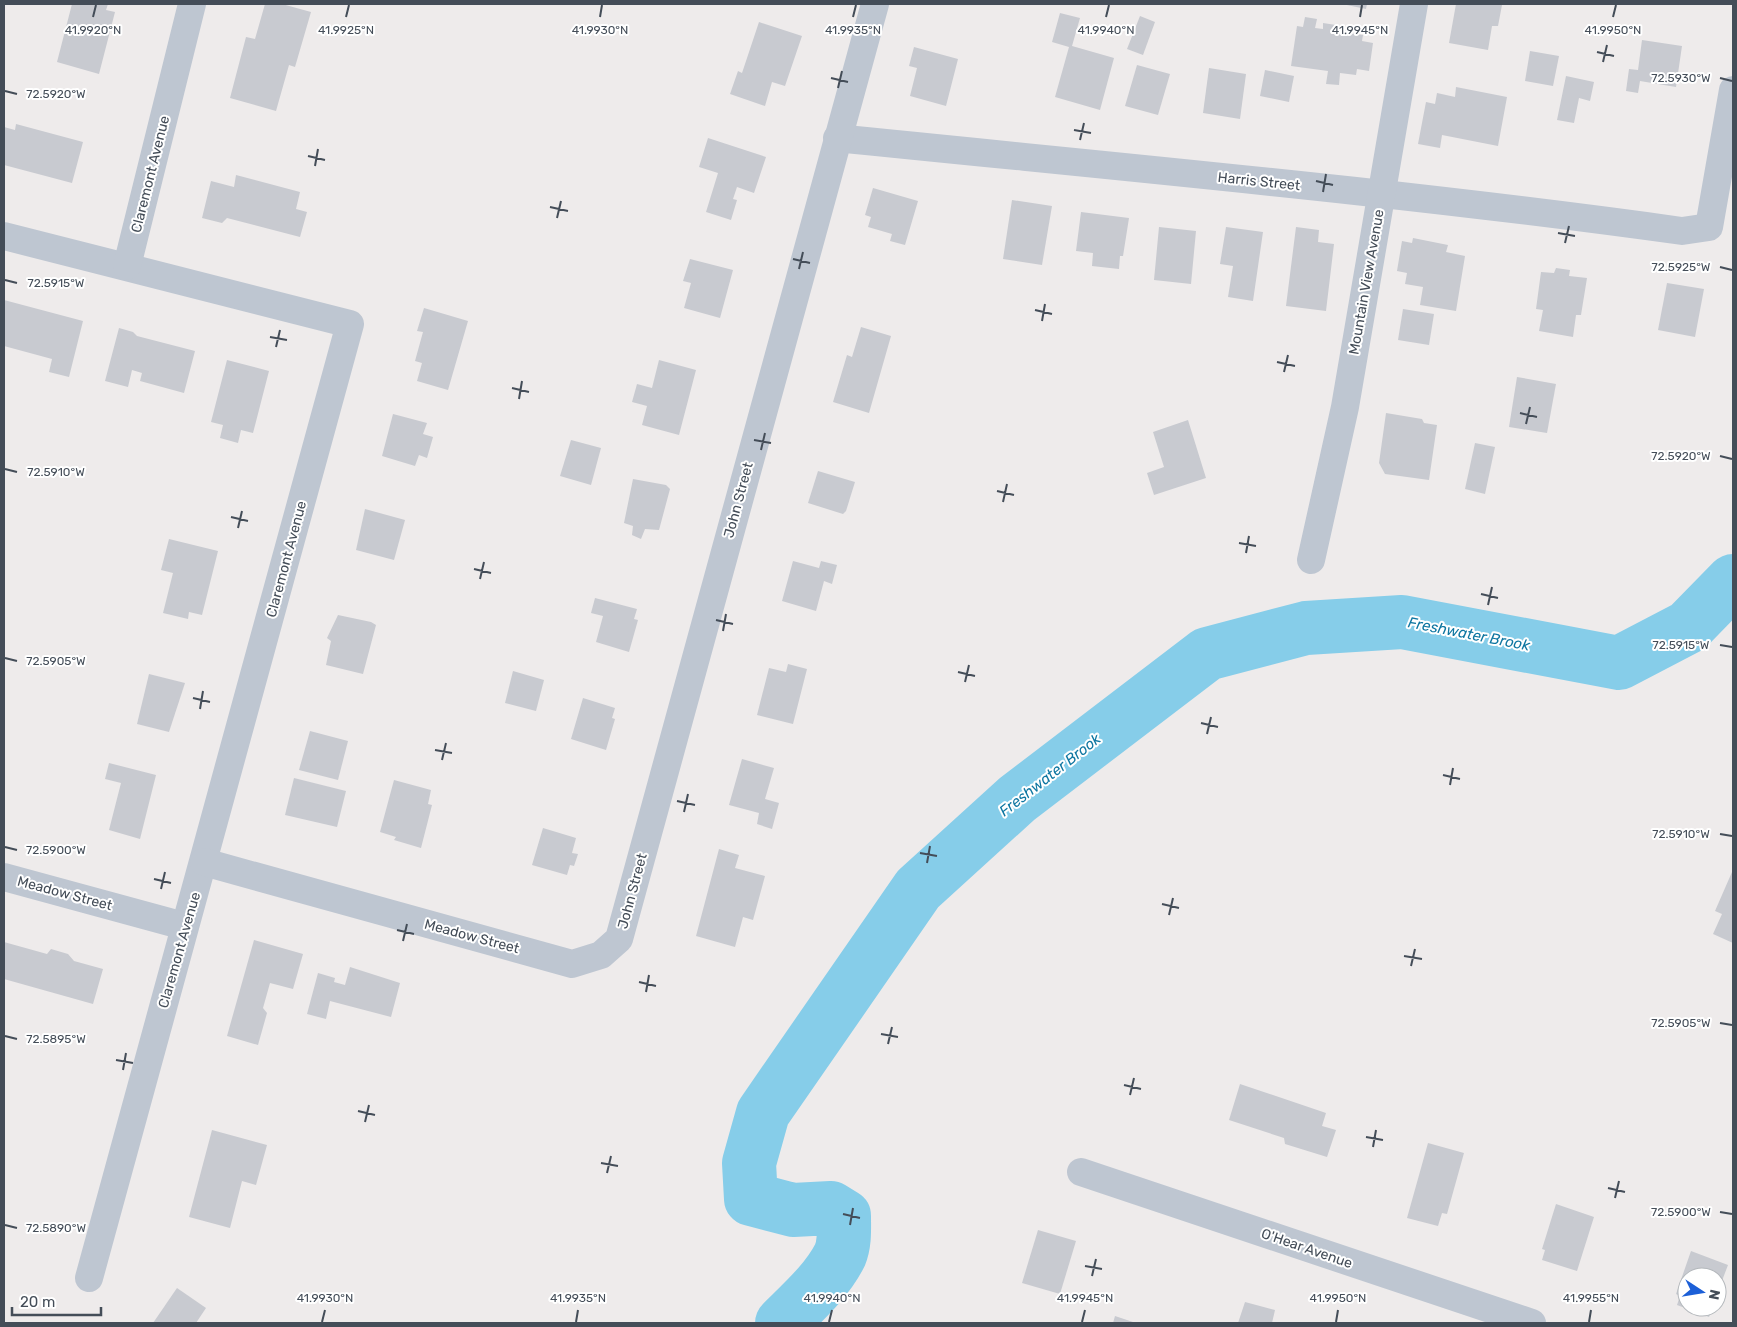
<svg xmlns="http://www.w3.org/2000/svg" width="1737" height="1327" font-family="Rubik,sans-serif">
<style>
.lines{fill:none;stroke-linecap:round;stroke-linejoin:round}
.river{stroke:#86cde9;stroke-width:54}
.building{fill:#c8cad0}
.minor{stroke:#bec6d1;stroke-width:28}
.ticks{fill:none;stroke:#444d58;stroke-width:2}
.labels{text-anchor:middle;stroke-width:4;stroke-linejoin:round;paint-order:stroke}
.street-label{font-size:14px;fill:#444d58;stroke:#fff}
.water-label{font-size:15px;font-style:italic;fill:#0e76a1;stroke:#fff}
.ticks-label{font-size:12px;text-anchor:middle;fill:#444d58;stroke:#fff;stroke-width:4;stroke-linejoin:round;paint-order:stroke}
</style>
<rect width="100%" height="100%" fill="#eeebeb"/>
<g class="lines">
<path class="river" d="M782,1323C802,1303 827,1281 840,1255C845,1243 844,1229 844,1216L831,1208L793,1210L751,1199L749,1163L763,1113L918,889L1017,799L1207,654L1306,628L1402,622L1619,663L1688,627L1733,581"/>
</g>
<g class="building">
<polygon points="72,4 108,4 106,10 115,12 99,74 57,62"/>
<polygon points="265,4 282,4 311,12 295,67 289,65 276,111 230,98 246,37 255,39"/>
<polygon points="1342,4 1367,4 1366,9"/>
<polygon points="1456,4 1502,5 1498,26 1492,26 1488,50 1449,43"/>
<polygon points="1060,13 1080,18 1072,46 1114,58 1100,110 1055,97 1069,47 1052,42"/>
<polygon points="1140,16 1155,22 1143,55 1127,49"/>
<polygon points="1305,17 1317,19 1315,28 1323,29 1323,23 1349,27 1348,33 1363,35 1362,41 1373,43 1369,71 1357,69 1356,75 1340,73 1339,85 1326,84 1328,71 1291,66 1297,26 1303,27"/>
<polygon points="759,22 802,36 785,86 772,82 765,106 730,94 738,71 742,73"/>
<polygon points="1642,40 1682,46 1676,87 1640,81 1638,93 1626,91 1629,69 1638,70"/>
<polygon points="914,47 958,59 946,106 910,96 917,68 909,66"/>
<polygon points="1530,51 1559,56 1553,86 1525,81"/>
<polygon points="1137,65 1170,74 1158,115 1125,106"/>
<polygon points="1209,68 1246,74 1240,119 1203,113"/>
<polygon points="1265,70 1294,76 1289,102 1260,96"/>
<polygon points="1566,76 1594,82 1590,101 1579,98 1574,123 1557,120"/>
<polygon points="1456,87 1507,97 1498,146 1442,135 1440,148 1418,144 1426,102 1435,104 1437,93 1455,97"/>
<polygon points="16,124 83,142 72,183 4,165 4,127 15,130"/>
<polygon points="708,138 766,157 754,193 737,187 733,199 737,200 731,220 706,212 718,173 699,167"/>
<polygon points="236,175 300,192 296,209 307,212 300,237 227,218 222,223 202,218 211,181 234,187"/>
<polygon points="873,188 918,201 905,245 890,241 892,234 868,227 871,217 865,215"/>
<polygon points="1012,200 1052,206 1042,265 1003,259"/>
<polygon points="1081,212 1129,218 1123,256 1120,256 1119,269 1092,266 1093,253 1076,251"/>
<polygon points="1159,227 1196,231 1191,284 1154,280"/>
<polygon points="1226,227 1263,232 1253,301 1228,297 1233,266 1220,264"/>
<polygon points="1296,227 1319,230 1318,242 1334,244 1326,311 1286,306"/>
<polygon points="1413,238 1448,245 1446,252 1465,256 1456,311 1420,305 1423,287 1405,284 1407,273 1397,271 1402,241 1412,243"/>
<polygon points="690,259 733,270 720,318 684,308 691,283 683,281"/>
<polygon points="1556,268 1570,270 1569,276 1587,278 1581,315 1576,315 1573,337 1539,331 1543,310 1536,309 1541,272 1554,273"/>
<polygon points="1667,283 1704,289 1695,337 1658,330"/>
<polygon points="4,300 83,321 69,377 49,372 52,359 4,346"/>
<polygon points="424,308 468,321 448,390 417,381 422,363 415,361 423,332 417,331"/>
<polygon points="1403,309 1434,314 1429,345 1398,340"/>
<polygon points="861,327 891,336 869,413 833,402 847,355 852,357"/>
<polygon points="119,328 133,332 137,336 195,351 184,393 140,381 142,373 132,370 128,387 105,381"/>
<polygon points="227,360 269,371 253,433 241,430 238,443 220,438 223,425 211,422"/>
<polygon points="659,360 696,370 679,435 642,425 647,406 632,402 637,384 652,388"/>
<polygon points="1517,377 1556,384 1547,433 1509,427"/>
<polygon points="1386,413 1422,419 1424,423 1437,425 1429,480 1385,474 1379,463"/>
<polygon points="393,414 427,423 423,434 433,437 427,458 419,455 415,466 382,456"/>
<polygon points="1188,420 1206,478 1154,495 1147,473 1164,467 1153,432"/>
<polygon points="571,440 601,448 591,485 560,476"/>
<polygon points="1475,443 1495,447 1485,494 1465,489"/>
<polygon points="818,471 855,482 846,511 843,514 808,503"/>
<polygon points="633,479 666,485 670,489 659,530 645,529 641,539 632,535 633,526 624,523"/>
<polygon points="365,509 405,520 394,560 356,550"/>
<polygon points="169,539 218,551 202,615 189,612 188,619 163,613 173,573 161,570"/>
<polygon points="793,561 819,568 821,561 837,565 832,584 824,581 816,611 782,601"/>
<polygon points="595,598 637,609 634,619 638,620 629,652 596,642 603,616 591,613"/>
<polygon points="338,615 371,622 376,625 363,674 326,665 331,641 327,638"/>
<polygon points="788,664 807,669 793,724 757,715 769,668 786,672"/>
<polygon points="513,671 544,680 536,711 505,703"/>
<polygon points="149,674 185,683 169,732 137,724"/>
<polygon points="583,698 615,708 612,718 615,719 606,750 571,739"/>
<polygon points="310,731 348,741 338,780 299,770"/>
<polygon points="742,759 774,768 765,799 779,803 772,829 757,824 759,813 729,805"/>
<polygon points="109,763 156,775 140,839 109,830 121,783 105,779"/>
<polygon points="294,778 346,791 337,827 285,815"/>
<polygon points="394,780 431,790 428,804 432,805 421,848 394,840 396,837 380,832"/>
<polygon points="543,828 576,838 572,853 578,854 574,866 570,865 567,875 532,865"/>
<polygon points="719,849 739,855 735,868 765,876 753,920 743,917 735,947 696,936"/>
<polygon points="1732,872 1733,873 1733,943 1713,934 1722,914 1715,911"/>
<polygon points="254,940 303,954 293,989 270,983 263,1008 267,1013 258,1045 227,1036"/>
<polygon points="4,942 47,954 51,949 68,954 74,961 103,969 93,1004 4,979"/>
<polygon points="350,967 400,983 391,1017 330,1001 326,1019 307,1014 318,973 335,978 334,982 345,985"/>
<polygon points="1240,1084 1326,1113 1322,1126 1336,1130 1327,1157 1285,1144 1284,1138 1229,1120"/>
<polygon points="212,1130 267,1145 256,1185 242,1181 230,1228 189,1217"/>
<polygon points="1428,1143 1464,1153 1447,1214 1442,1213 1438,1226 1407,1218"/>
<polygon points="1556,1204 1594,1217 1577,1271 1542,1260 1545,1250 1542,1249"/>
<polygon points="1038,1230 1076,1241 1060,1294 1022,1283"/>
<polygon points="1691,1251 1728,1265 1717,1294 1717,1277 1687,1277 1687,1307 1713,1307 1709,1317 1677,1305 1680,1296 1676,1294"/>
<polygon points="177,1288 206,1308 196,1323 153,1323"/>
<polygon points="1245,1302 1275,1310 1272,1323 1238,1323"/>
<polygon points="1115,1316 1136,1323 1113,1323"/>
</g>
<g class="lines">
<g class="minor">
<path d="M837,138C1119,167 1401,192 1682,231L1709,227L1733,90"/>
<polyline points="4,236 350,324 89,1278"/>
<polyline points="127,266 192,4"/>
<polyline points="1311,560 1345,407 1414,4"/>
<polyline points="204,862 572,964 601,955 619,939 875,4"/>
<polyline points="4,877 184,926"/>
<polyline points="1081,1172 1532,1323"/>
</g>
</g>
<path class="ticks" d="M93,17L96,5M346,17L349,5M600,17L602,5M853,17L856,5M1106,17L1109,5M1360,17L1362,5M1613,17L1616,5M1597,52L1614,56M1603,62L1607,45M831,78L848,82M1720,78L1732,81M838,88L842,71M5,91L17,94M1074,130L1091,133M1080,140L1084,123M308,156L325,160M315,166L318,149M1316,181L1333,185M1323,192L1326,174M550,207L568,211M557,218L561,201M1558,233L1575,236M1565,243L1569,226M793,259L810,263M1720,267L1732,270M799,269L803,252M5,280L17,283M1035,310L1052,314M1042,321L1045,304M270,337L287,340M276,347L280,330M1277,362L1295,366M1284,372L1288,355M512,388L529,392M519,399L522,381M1520,413L1537,417M1526,424L1530,407M754,440L771,443M761,450L765,433M1720,456L1732,459M5,469L17,472M997,491L1014,495M1003,502L1007,484M231,517L248,521M238,528L242,511M1239,543L1256,546M1246,553L1249,536M474,569L491,573M480,579L484,562M1481,594L1498,598M1488,605L1492,587M716,620L733,624M723,631L726,614M1720,645L1732,647M5,658L17,661M958,672L975,676M965,682L969,665M193,698L210,702M200,709L203,691M1201,723L1218,727M1207,734L1211,717M435,750L452,753M442,760L446,743M1443,775L1460,779M1450,785L1453,768M677,801L695,805M684,812L688,794M1720,834L1732,836M5,847L17,850M920,853L937,856M927,863L930,846M154,879L171,883M161,889L165,872M1162,904L1179,908M1169,915L1173,898M397,930L414,934M403,941L407,924M1404,956L1422,959M1411,966L1415,949M639,982L656,986M646,992L649,975M1720,1023L1732,1025M881,1034L898,1037M5,1036L17,1039M888,1044L892,1027M116,1060L133,1063M123,1070L126,1053M1124,1085L1141,1089M1130,1095L1134,1078M358,1111L375,1115M365,1122L369,1105M1366,1137L1383,1140M1373,1147L1376,1130M601,1163L618,1166M607,1173L611,1156M1608,1188L1625,1192M1615,1198L1619,1181M1720,1212L1732,1214M843,1214L860,1218M5,1225L17,1228M850,1225L853,1208M1085,1266L1102,1269M1092,1276L1096,1259M322,1322L325,1310M576,1322L578,1310M829,1322L832,1310M1082,1322L1085,1310M1336,1322L1338,1310M1589,1322L1591,1310"/>
<g class="labels">
<g class="street-label">
<text transform="translate(150 174) rotate(-76)" y="5">Claremont Avenue</text>
<text transform="translate(1259 181) rotate(6)" y="5">Harris Street</text>
<text transform="translate(1366 282) rotate(-80)" y="5">Mountain View Avenue</text>
<text transform="translate(738 500) rotate(-75)" y="5">John Street</text>
<text transform="translate(286 559) rotate(-75)" y="5">Claremont Avenue</text>
<text transform="translate(632 891) rotate(-75)" y="5">John Street</text>
<text transform="translate(65 893) rotate(15)" y="5">Meadow Street</text>
<text transform="translate(472 936) rotate(15)" y="5">Meadow Street</text>
<text transform="translate(179 950) rotate(-74)" y="5">Claremont Avenue</text>
<text transform="translate(1307 1248) rotate(19)" y="5">O'Hear Avenue</text>
</g>
<g class="water-label">
<text transform="translate(1469 634) rotate(11)" y="5">Freshwater Brook</text>
<text transform="translate(1050 775) rotate(-38)" y="5">Freshwater Brook</text>
</g>
</g>
<g class="ticks-label">
<text x="93" y="34">41.9920°N</text>
<text x="346" y="34">41.9925°N</text>
<text x="600" y="34">41.9930°N</text>
<text x="853" y="34">41.9935°N</text>
<text x="1106" y="34">41.9940°N</text>
<text x="1360" y="34">41.9945°N</text>
<text x="1613" y="34">41.9950°N</text>
<text x="1681" y="82">72.5930°W</text>
<text x="56" y="98">72.5920°W</text>
<text x="1681" y="271">72.5925°W</text>
<text x="56" y="287">72.5915°W</text>
<text x="1681" y="460">72.5920°W</text>
<text x="56" y="476">72.5910°W</text>
<text x="1681" y="649">72.5915°W</text>
<text x="56" y="665">72.5905°W</text>
<text x="1681" y="838">72.5910°W</text>
<text x="56" y="854">72.5900°W</text>
<text x="1681" y="1027">72.5905°W</text>
<text x="56" y="1043">72.5895°W</text>
<text x="1681" y="1216">72.5900°W</text>
<text x="56" y="1232">72.5890°W</text>
<text x="325" y="1302">41.9930°N</text>
<text x="578" y="1302">41.9935°N</text>
<text x="832" y="1302">41.9940°N</text>
<text x="1085" y="1302">41.9945°N</text>
<text x="1338" y="1302">41.9950°N</text>
<text x="1591" y="1302">41.9955°N</text>
</g>
<rect width="1737" height="1327" fill="none" stroke="#444d58" stroke-width="10"/>
<g transform="translate(1702 1292) rotate(102)"><circle r="24" fill="#ffffff" stroke="#b4b8bc"/>
<path d="M0-4L9 19L0 12L-9 19Z" fill="#1c5fd7"/>
<text y="-8" font-size="14" font-weight="bold" text-anchor="middle" fill="#444d58">N</text>
</g>
<path d="M12 1307v8h89v-8" fill="none" stroke="#444d58" stroke-width="2.5"/>
<text x="20" y="1307" font-size="15" fill="#444d58" stroke="#ffffff" stroke-width="4" paint-order="stroke">20 m</text>
</svg>
